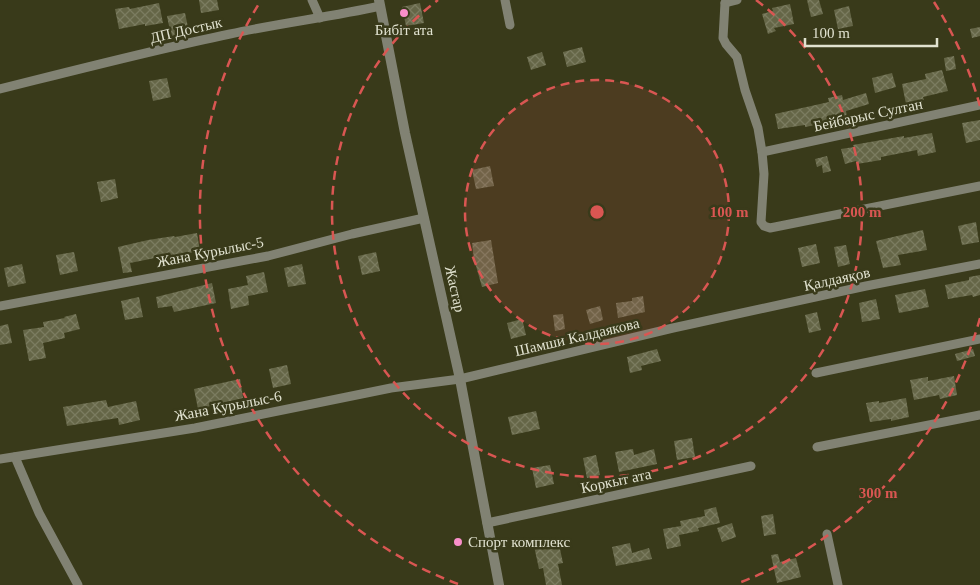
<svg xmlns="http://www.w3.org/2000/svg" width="980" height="585" font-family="'Times New Roman',serif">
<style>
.building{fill:url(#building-cross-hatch)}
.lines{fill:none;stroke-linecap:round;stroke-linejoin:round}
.minor{stroke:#818273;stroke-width:9}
.tertiary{stroke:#818273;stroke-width:10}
.ring{fill:none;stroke:#d95652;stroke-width:2.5;stroke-dasharray:9 6}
.poi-dot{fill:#f98fca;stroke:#393a1a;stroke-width:2}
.labels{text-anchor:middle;stroke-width:5;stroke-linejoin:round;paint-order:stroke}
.street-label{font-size:15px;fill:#e1e2d0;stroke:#393a1a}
.poi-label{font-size:15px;fill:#e1e2d0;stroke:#393a1a}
.centre{fill:#d95652;stroke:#393a1a;stroke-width:2.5}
.ring-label{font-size:15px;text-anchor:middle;font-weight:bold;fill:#d95652;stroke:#393a1a;stroke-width:5;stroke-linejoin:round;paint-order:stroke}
</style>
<defs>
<pattern id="building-cross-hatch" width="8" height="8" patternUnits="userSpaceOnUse" patternTransform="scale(1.25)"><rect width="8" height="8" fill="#656647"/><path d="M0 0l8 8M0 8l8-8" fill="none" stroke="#7b7c60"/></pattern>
</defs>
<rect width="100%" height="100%" fill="#393a1a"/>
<g class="building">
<polygon points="199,0 217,0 219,10 201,13"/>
<polygon points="807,0 819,0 823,14 811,17"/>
<polygon points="159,3 163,23 145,26 145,24 119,29 115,9 129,7 130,9"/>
<polygon points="420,3 424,23 406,26 402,7"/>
<polygon points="790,4 794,24 774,28 776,31 768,34 762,14 773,11 772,8"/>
<polygon points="849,6 853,26 838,29 834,10"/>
<polygon points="185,13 189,32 171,36 167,16"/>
<polygon points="980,27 980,36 972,38 970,29"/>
<polygon points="582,47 586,62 567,67 563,52"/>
<polygon points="542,52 546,65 531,70 527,57"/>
<polygon points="954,56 956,69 946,71 944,58"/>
<polygon points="942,70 948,91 923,97 924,100 906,104 902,84 926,79 925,74"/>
<polygon points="892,73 896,87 875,93 872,78"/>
<polygon points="167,78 171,97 153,101 149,81"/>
<polygon points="866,93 869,104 846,111 847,119 805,127 805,125 778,129 775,114 829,102 828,98 842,95 843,100"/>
<polygon points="980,120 980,140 966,143 962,123"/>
<polygon points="932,133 936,152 918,156 917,150 881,157 881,160 857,164 856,161 845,164 841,149 854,147 853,145 904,136 904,138"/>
<polygon points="827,156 831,171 823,173 822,165 817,167 815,159"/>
<polygon points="490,166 494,186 476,189 472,170"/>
<polygon points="115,179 118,198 101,202 97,182"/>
<polygon points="976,222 979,242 962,245 958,226"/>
<polygon points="923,230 927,250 898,255 901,265 883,268 876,241"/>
<polygon points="197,233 200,251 178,255 179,259 161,262 160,257 130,263 132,272 123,273 118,247 148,240 174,236 175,237"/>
<polygon points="491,240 498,283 482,287 474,259 472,243"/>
<polygon points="816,244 820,263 802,267 798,248"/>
<polygon points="846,245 850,264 838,267 834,247"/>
<polygon points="74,252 78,271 60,275 56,255"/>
<polygon points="376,252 380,271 362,275 358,256"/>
<polygon points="22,264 26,283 8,287 4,268"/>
<polygon points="302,264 306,284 288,287 284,268"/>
<polygon points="264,272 268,292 248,296 249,305 231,309 228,289 248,285 246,276"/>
<polygon points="980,275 980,295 973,297 972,295 948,299 945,285 969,280 969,277"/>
<polygon points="212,283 216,303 174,312 172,306 158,308 156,297"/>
<polygon points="925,289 929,307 899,313 895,295"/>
<polygon points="643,296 645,312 618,318 616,303 632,301 632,298"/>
<polygon points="139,297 143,317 125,320 121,301"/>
<polygon points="876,299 880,319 862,322 859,303"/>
<polygon points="600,306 603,320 590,324 586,310"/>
<polygon points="817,312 821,330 809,333 805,315"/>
<polygon points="76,314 80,329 64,333 65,338 43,343 46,358 29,361 23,330 44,327 43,322 65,318 64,317"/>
<polygon points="563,314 565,329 555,331 553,315"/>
<polygon points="522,319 526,335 511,339 507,323"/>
<polygon points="8,324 12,343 0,345 0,326"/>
<polygon points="657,349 661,361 641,366 642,370 630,373 627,357"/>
<polygon points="973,349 975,356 957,361 955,354"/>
<polygon points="287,365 291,384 273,388 269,369"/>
<polygon points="954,376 957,395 940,399 939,395 914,400 910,380 928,377 928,381"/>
<polygon points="240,379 243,398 198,409 194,389"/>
<polygon points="906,398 909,417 891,421 891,419 870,422 866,403 879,401 879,403"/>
<polygon points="106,400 108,407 136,401 140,420 119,425 118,418 67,426 63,407"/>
<polygon points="536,411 540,429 512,435 508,417"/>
<polygon points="692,438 695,457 677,460 674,441"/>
<polygon points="633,449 634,455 654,449 657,464 619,472 615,452"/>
<polygon points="596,455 600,475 587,478 583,458"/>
<polygon points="550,465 554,484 536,488 532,468"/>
<polygon points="716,507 720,523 698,528 699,531 679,535 681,546 667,549 663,529 681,526 680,521 705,516 704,510"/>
<polygon points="773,514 776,534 764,536 761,516"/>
<polygon points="732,523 736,537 722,542 717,528"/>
<polygon points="558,540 563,563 558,564 562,585 546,585 543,568 539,569 534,546"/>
<polygon points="630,543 632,553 649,548 652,559 616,566 612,547"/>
<polygon points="778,554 780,562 796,558 801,577 777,583 771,555"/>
</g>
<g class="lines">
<g class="minor">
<polyline points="312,0 320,18"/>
<polyline points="505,0 510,25"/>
<polyline points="725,3 723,38 726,44 737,57 745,90 758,128 762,152 764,174 761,222 764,226 770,228 980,186"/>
<polyline points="725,3 737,0"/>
<path d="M0,89C76,70 153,50 230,34C280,23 331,17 380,6"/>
<polyline points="762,152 980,105"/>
<polyline points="0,306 268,256 352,234 424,218"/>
<polyline points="816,373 980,339"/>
<polyline points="817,447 980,415"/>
<polyline points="15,457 39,513 78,585"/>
<polyline points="0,459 195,428 391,388 460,379 673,328 866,286 980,264"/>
<polyline points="487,523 751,466"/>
<polyline points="827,534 838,585"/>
</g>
<polyline class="tertiary" points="379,0 405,133 460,379 499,585"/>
</g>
<circle cx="597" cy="212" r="132" fill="#d95652" fill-opacity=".12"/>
<g class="ring">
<circle cx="597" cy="212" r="132"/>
<path d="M756 0A265 265 0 1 1 438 0"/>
<path d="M980 318A397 397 0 0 1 736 584M458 584A397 397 0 0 1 260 2M934 2A397 397 0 0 1 980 106"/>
</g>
<g class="poi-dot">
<circle cx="404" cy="13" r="5"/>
<circle cx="458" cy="542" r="5"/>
</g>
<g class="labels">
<g class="street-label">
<text transform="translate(186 30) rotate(-13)" y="5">ДП Достык</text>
<text transform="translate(868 115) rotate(-12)" y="5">Бейбарыс Султан</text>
<text transform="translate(210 252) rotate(-11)" y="5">Жана Курылыс-5</text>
<text transform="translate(837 279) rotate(-12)" y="5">Қалдаяқов</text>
<text transform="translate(455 289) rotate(77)" y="5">Жастар</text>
<text transform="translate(577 337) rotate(-13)" y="5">Шамши Калдаякова</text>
<text transform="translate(228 406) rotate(-11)" y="5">Жана Курылыс-6</text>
<text transform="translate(616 481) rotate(-12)" y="5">Коркыт ата</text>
</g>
<g class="poi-label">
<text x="404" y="35">Бибіт ата</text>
<text x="468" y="547" text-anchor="start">Спорт комплекс</text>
</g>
</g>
<circle cx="597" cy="212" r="8" class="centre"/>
<g class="ring-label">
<text x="729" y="217">100 m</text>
<text x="862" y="217">200 m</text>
<text x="878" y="498">300 m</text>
</g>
<path d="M805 38v8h132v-8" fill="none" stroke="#e1e2d0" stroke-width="2.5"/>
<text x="812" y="38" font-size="15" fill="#e1e2d0" stroke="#393a1a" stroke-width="4" paint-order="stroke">100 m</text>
</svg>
